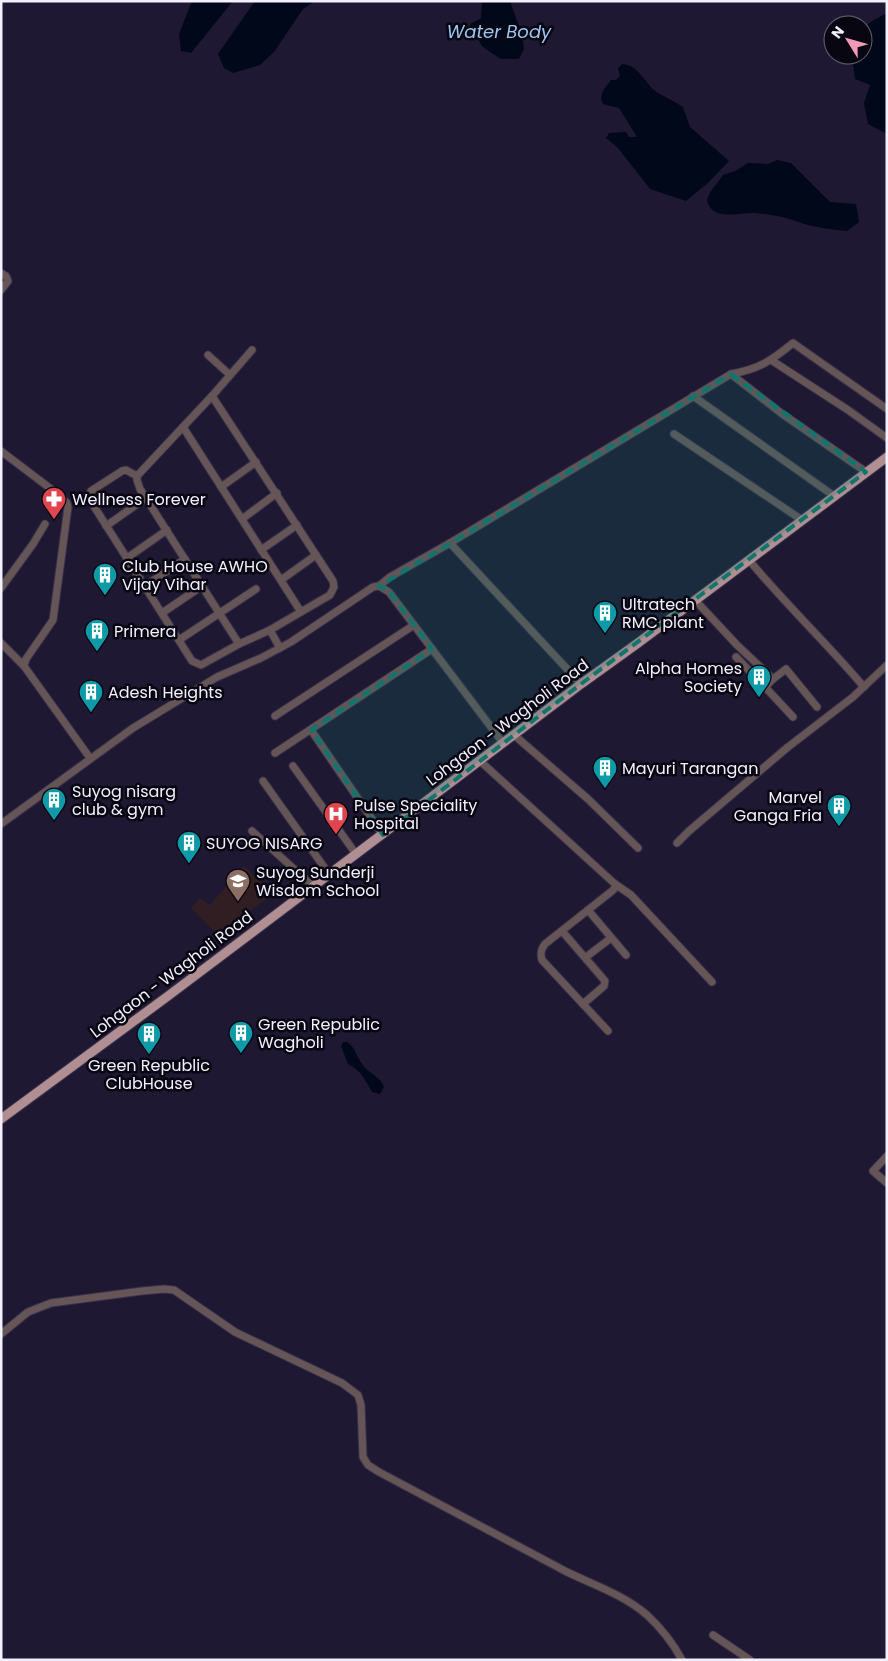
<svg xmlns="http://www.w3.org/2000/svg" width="888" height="1661" font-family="Poppins,sans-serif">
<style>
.education{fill:#311e23}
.water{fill:#000819}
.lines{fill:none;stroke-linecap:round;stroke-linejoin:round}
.minor-casing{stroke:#38324b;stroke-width:9}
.major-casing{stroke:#38324b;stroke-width:11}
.minor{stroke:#665557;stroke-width:7}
.major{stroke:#b08e92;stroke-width:9}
.marked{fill:#0f766e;fill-opacity:0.2;stroke:#0f766e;stroke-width:4;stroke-dasharray:10 6;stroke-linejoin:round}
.labels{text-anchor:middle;stroke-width:5;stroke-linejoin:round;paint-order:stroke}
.poi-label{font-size:16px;fill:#f3f0ff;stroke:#080610;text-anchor:start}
.street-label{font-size:16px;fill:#f3f0ff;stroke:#080610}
.water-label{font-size:18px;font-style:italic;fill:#9bc6f2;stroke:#080610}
</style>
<rect width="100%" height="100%" fill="#1f1832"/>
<polygon class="education" points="244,866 275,893 217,934 191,908 200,898 210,905"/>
<g class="water">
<polygon points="192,1 233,1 191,53 181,51 179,34"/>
<polygon points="255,1 315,1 303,9 274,52 260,65 233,73 224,68 218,54"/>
<polygon points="482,1 510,1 522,35 524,49 519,59 501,59 493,54 482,46 470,24 481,18"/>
<path d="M887,13V134L868,124L864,103L870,85L855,79L852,55H863C863,26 860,27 887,13Z"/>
<path d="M622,64C640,65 645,85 658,93C666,97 675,102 683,107L690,127L729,161L709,182L686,201L650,189L618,148L606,138L609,133L626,132L629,137H637L619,108L603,104C598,94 605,88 611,80H616L620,76L618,68Z"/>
<path d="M777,160L791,163L830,202L856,204L859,222L847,231C835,230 823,228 812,226C802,224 792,219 782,217C773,215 764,214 755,213C741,212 716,221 708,204C704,196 718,183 723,175L735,171L748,163L768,164Z"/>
<path d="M343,1042H347C356,1048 356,1056 362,1064C368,1073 381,1077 384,1087L380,1094L372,1092C365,1080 361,1070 348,1064L341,1046Z"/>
</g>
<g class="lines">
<defs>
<g id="minor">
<polyline points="1,273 6,276 8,281 1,290"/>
<polyline points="208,355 230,375"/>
<polyline points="771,360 848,410 887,438"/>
<polyline points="731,374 781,413 866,472"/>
<polyline points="693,396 834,496"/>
<polyline points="183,427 301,612"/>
<polyline points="674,434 802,520"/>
<polyline points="1,451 59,495 67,503 68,507 53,620 26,659 24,666"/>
<polyline points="137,476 126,470 122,471 91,491 89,495 90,500 192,661 201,665 239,644 270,630 330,595 334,587 333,581 212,396"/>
<polyline points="221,487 256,462"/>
<polyline points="242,519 277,493"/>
<polyline points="106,526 146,498"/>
<polyline points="450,543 581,684"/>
<polyline points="261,550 297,525"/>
<polyline points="127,558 167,530"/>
<path d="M749,560C785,604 827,643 864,687"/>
<polyline points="281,580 316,555"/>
<polyline points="145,586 185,559"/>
<path d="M379,586L390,577L450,543L731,374C759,369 771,361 793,343L887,409"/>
<polyline points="1,588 33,544 45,524"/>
<polyline points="695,600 737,645 773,679 765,687 793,717"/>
<polyline points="162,613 202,586"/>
<polyline points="270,630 280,648"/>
<polyline points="179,640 256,589"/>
<polyline points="1,643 24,666 90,758"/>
<polyline points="239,644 140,489 137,480 137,476 212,396 252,350"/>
<polyline points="736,657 765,687"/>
<polyline points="773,679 786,669 817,707"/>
<polyline points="275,716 414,625"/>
<polyline points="311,730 383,835"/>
<polyline points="514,735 588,799 638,848"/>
<polyline points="275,753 432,649"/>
<path d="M480,761L615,884V888L612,891L545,944C541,949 540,953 542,960L608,1031"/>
<polyline points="293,766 356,854"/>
<polyline points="263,781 329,874"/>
<polyline points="1,824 133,728 217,677 261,658 291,642 373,587 379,586 389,592 503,743"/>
<polyline points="252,831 313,886"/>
<polyline points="677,843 689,831 788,747 853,697 887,665"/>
<polyline points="615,884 631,895 712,982"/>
<polyline points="588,910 626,955"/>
<polyline points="562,931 605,981 604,986 583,1004"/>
<polyline points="586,957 611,938"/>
<polyline points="887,1156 873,1171 887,1183"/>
<path d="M1,1334L28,1312L51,1303L142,1291L164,1289L174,1290L235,1332L342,1383L358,1395L361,1405L363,1457L368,1465L379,1472C442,1506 505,1539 567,1572C594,1585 624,1595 647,1615C661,1628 673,1643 682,1660"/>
<polyline points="713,1635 750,1660"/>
</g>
<polyline id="major" points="1,1119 168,996 581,684 638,643 887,457"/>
</defs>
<use href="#minor" class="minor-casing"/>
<use href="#major" class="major-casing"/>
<use href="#minor" class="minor"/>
<use href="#major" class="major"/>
</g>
<path class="marked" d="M731,374L866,472L581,684L383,835L311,730L432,649L389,592L379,586Z"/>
<defs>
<symbol id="pharmacy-pin" viewBox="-11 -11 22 30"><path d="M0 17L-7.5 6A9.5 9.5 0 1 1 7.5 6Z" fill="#e0444e" stroke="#080610"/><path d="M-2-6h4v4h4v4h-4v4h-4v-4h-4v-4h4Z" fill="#fff"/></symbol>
<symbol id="building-pin" viewBox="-11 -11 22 30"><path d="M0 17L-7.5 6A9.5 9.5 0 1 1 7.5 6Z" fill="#0f9aa8" stroke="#080610"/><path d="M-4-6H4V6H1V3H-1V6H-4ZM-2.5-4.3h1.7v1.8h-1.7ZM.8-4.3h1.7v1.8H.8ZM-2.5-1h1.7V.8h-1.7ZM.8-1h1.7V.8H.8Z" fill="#fff"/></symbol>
<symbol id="hospital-pin" viewBox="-11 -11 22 30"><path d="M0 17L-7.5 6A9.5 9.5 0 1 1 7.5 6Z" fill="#e0444e" stroke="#080610"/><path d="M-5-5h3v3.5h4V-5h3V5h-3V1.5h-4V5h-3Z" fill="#fff"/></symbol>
<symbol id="school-pin" viewBox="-11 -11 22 30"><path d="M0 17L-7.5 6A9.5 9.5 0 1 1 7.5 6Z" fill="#8d6e63" stroke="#080610"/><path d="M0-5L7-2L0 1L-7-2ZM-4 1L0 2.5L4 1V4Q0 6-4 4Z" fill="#fff"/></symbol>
</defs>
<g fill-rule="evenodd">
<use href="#pharmacy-pin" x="40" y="485" width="28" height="38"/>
<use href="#building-pin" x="91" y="561" width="28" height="38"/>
<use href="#building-pin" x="591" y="599" width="28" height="38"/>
<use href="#building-pin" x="83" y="617" width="28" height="38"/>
<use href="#building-pin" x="745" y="663" width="28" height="38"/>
<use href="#building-pin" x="77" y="678" width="28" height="38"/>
<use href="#building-pin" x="591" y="754" width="28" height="38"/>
<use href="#building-pin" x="40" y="786" width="28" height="38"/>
<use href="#building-pin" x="825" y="792" width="28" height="38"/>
<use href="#hospital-pin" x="322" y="800" width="28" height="38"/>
<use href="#building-pin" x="175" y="829" width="28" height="38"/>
<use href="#school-pin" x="224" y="867" width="28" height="38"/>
<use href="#building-pin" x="227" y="1019" width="28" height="38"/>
<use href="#building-pin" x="135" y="1020" width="28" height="38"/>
</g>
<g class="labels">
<g class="poi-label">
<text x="72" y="505">Wellness Forever</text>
<text x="122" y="572">Club House AWHO<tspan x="122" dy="18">Vijay Vihar</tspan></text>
<text x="622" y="610">Ultratech<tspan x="622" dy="18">RMC plant</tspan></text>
<text x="114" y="637">Primera</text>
<text x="742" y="674" text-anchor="end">Alpha Homes<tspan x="742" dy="18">Society</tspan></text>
<text x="108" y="698">Adesh Heights</text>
<text x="622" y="774">Mayuri Tarangan</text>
<text x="72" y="797">Suyog nisarg<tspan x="72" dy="18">club &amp; gym</tspan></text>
<text x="822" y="803" text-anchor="end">Marvel<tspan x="822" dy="18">Ganga Fria</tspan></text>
<text x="354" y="811">Pulse Speciality<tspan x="354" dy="18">Hospital</tspan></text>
<text x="206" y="849">SUYOG NISARG</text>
<text x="256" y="878">Suyog Sunderji<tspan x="256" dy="18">Wisdom School</tspan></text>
<text x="258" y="1030">Green Republic<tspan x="258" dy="18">Wagholi</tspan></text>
<text x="149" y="1071" text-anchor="middle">Green Republic<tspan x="149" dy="18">ClubHouse</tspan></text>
</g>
<g class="street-label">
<text transform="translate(507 722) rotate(-37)" y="6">Lohgaon - Wagholi Road</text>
<text transform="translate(171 974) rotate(-37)" y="6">Lohgaon - Wagholi Road</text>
</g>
<g class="water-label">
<text x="499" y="38">Water Body</text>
</g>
</g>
<rect width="888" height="1661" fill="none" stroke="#f3f0ff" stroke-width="5"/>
<g transform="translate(848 40) rotate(307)"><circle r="24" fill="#080610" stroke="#666470"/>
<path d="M0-4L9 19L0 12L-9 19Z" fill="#f09ab6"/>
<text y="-8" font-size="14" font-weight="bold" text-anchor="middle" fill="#f3f0ff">N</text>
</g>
</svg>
